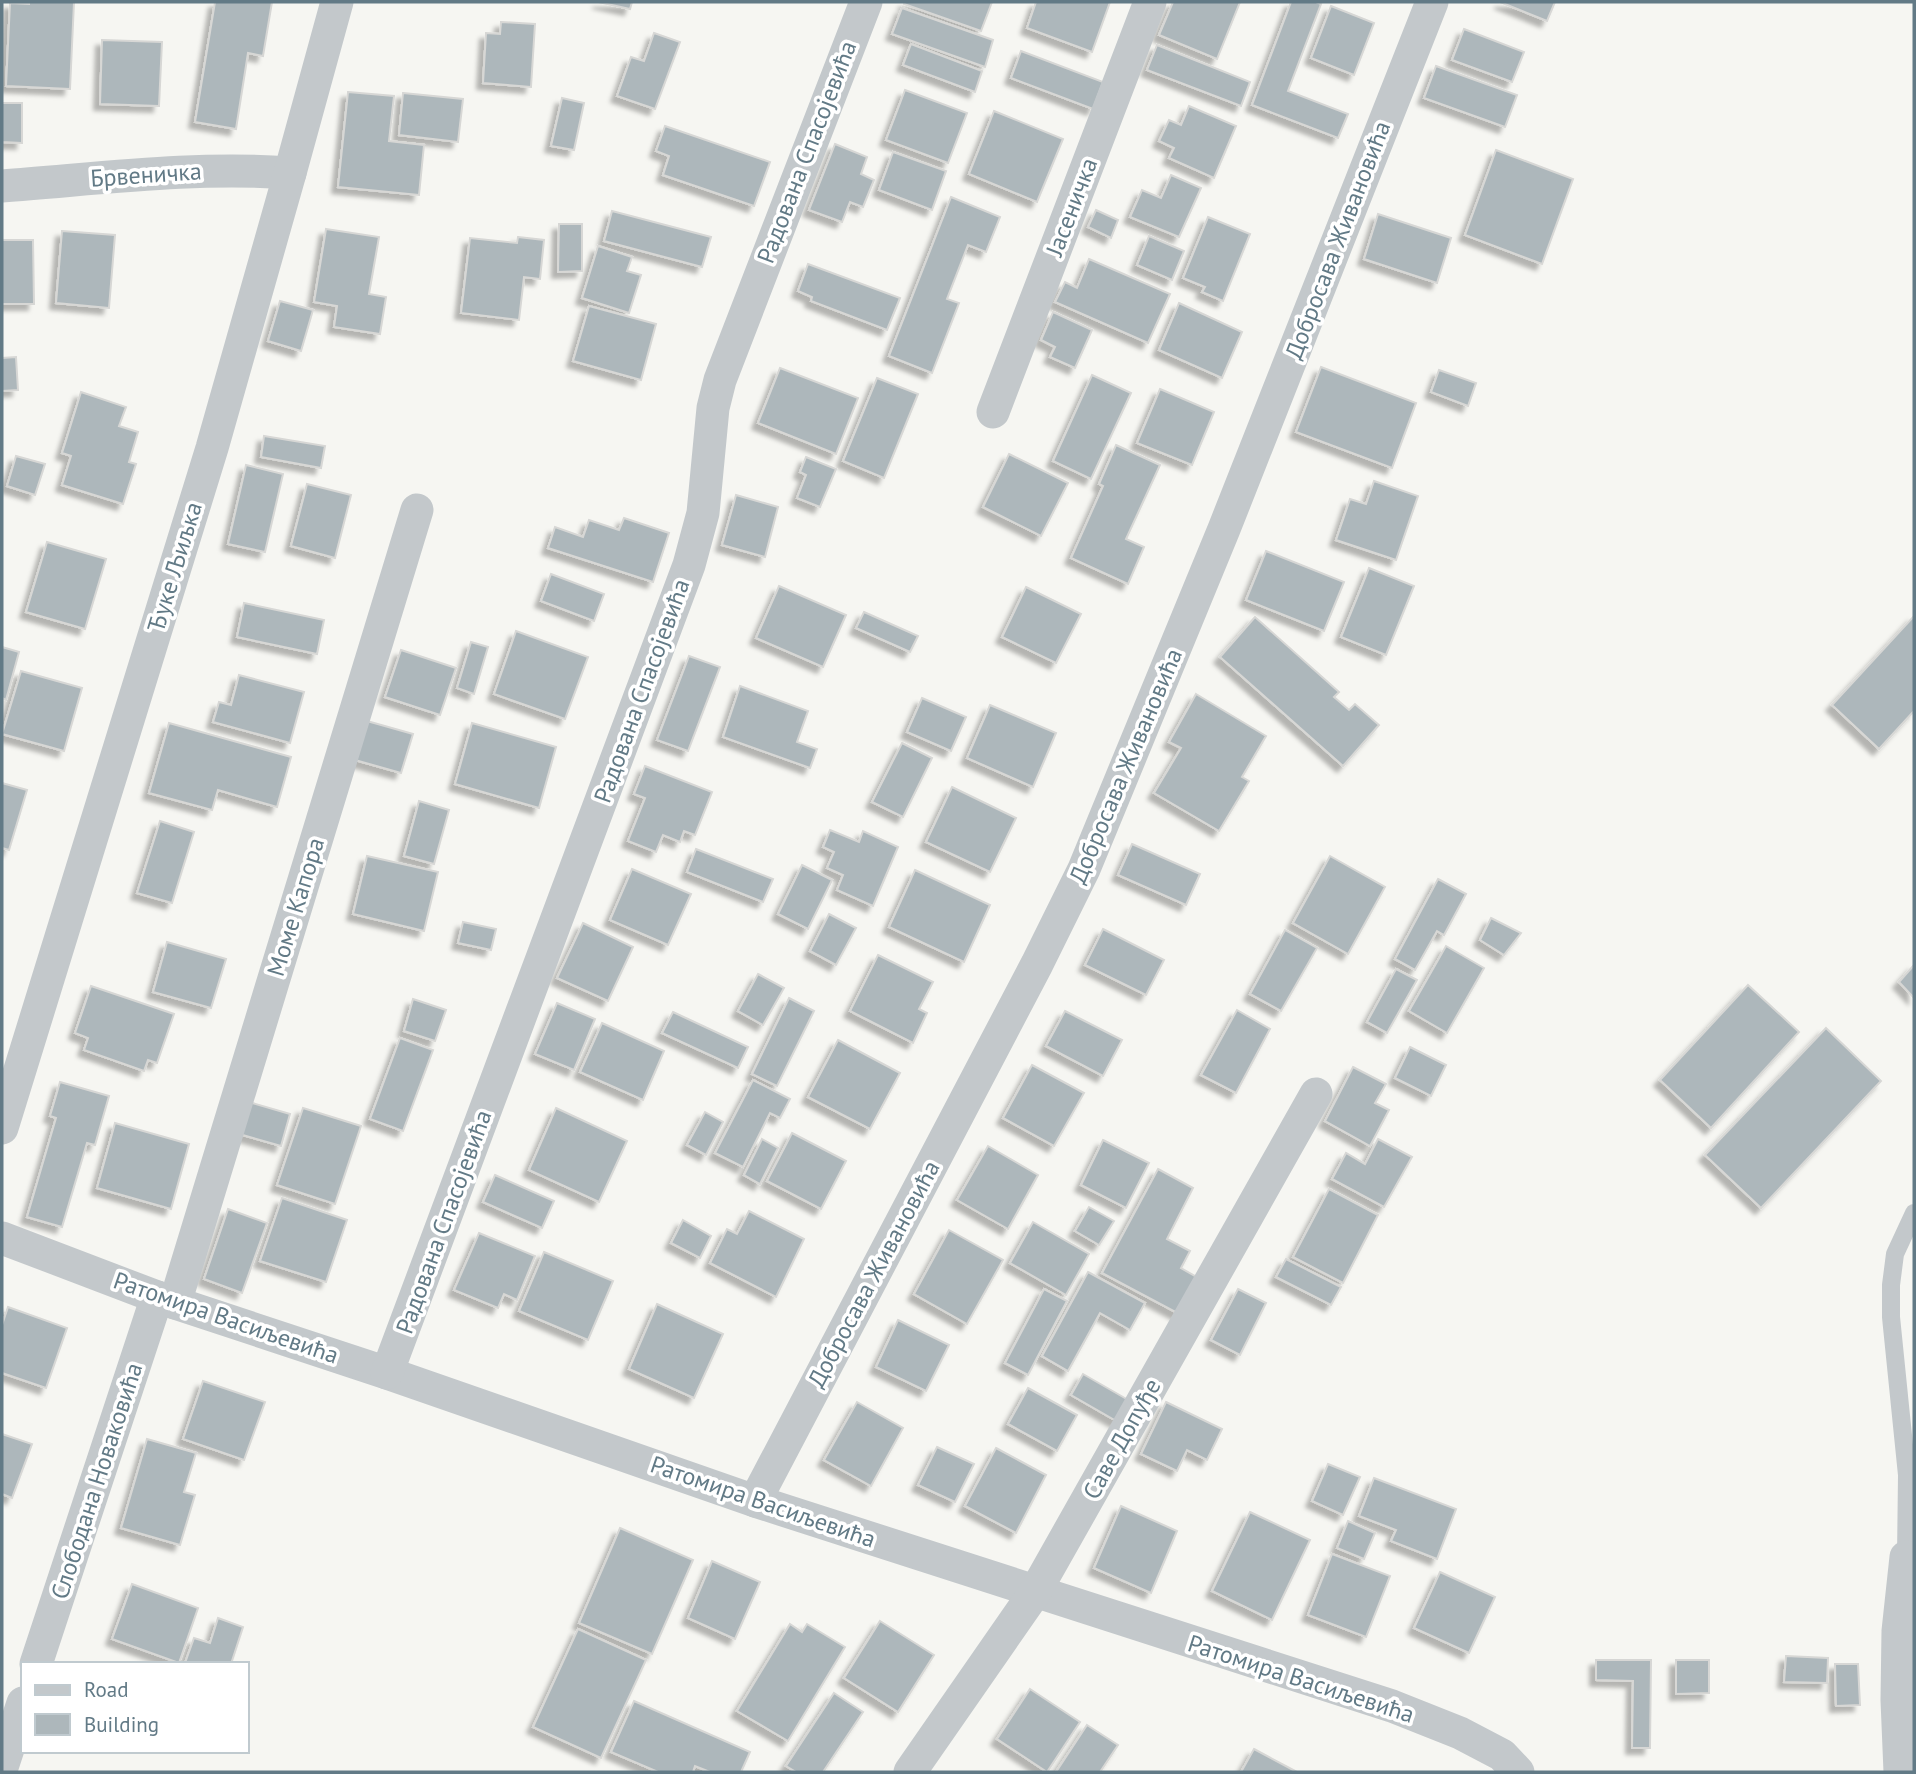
<svg xmlns="http://www.w3.org/2000/svg" width="1916" height="1774" font-family="'PT Sans',sans-serif">
<style>
.building{fill:#adb7bb;stroke:#d7d7d5;stroke-width:2;filter:url(#shadow)}
.lines{fill:none;stroke-linecap:round;stroke-linejoin:round}
.lane{stroke:#c3c8cb;stroke-width:18}
.street{stroke:#c3c8cb;stroke-width:33}
.labels{text-anchor:middle;stroke-width:7;stroke-linejoin:round;paint-order:stroke}
.street-label{font-size:24px;fill:#627a86;stroke:#fff}
</style>
<defs>
<filter id="shadow"><feDropShadow dx="-6" dy="6" stdDeviation="2" flood-color="#0004"/></filter>
</defs>
<rect width="100%" height="100%" fill="#f6f6f2"/>
<g class="building">
<polygon points="29,2 74,2 70,89 6,86 10,3 29,4"/>
<polygon points="215,2 272,2 263,56 248,53 236,129 195,122"/>
<polygon points="598,2 632,2 630,9"/>
<polygon points="905,2 992,2 981,31 904,4"/>
<polygon points="1036,2 1110,2 1092,52 1027,28"/>
<polygon points="1173,2 1240,2 1217,59 1159,35"/>
<polygon points="1291,2 1316,2 1321,4 1288,91 1348,114 1338,138 1252,105"/>
<polygon points="1500,2 1555,2 1547,21"/>
<polygon points="1331,6 1374,23 1354,75 1311,58"/>
<polygon points="902,8 993,40 985,67 892,34"/>
<polygon points="501,22 535,24 531,87 483,83 486,33 500,34"/>
<polygon points="1464,29 1524,52 1512,82 1452,60"/>
<polygon points="654,33 680,42 655,109 617,96 631,57 644,61"/>
<polygon points="102,40 162,42 159,106 100,104"/>
<polygon points="911,44 982,71 975,92 903,65"/>
<polygon points="1157,45 1250,82 1241,106 1147,70"/>
<polygon points="1021,51 1103,82 1093,109 1011,78"/>
<polygon points="1436,66 1517,95 1505,127 1424,98"/>
<polygon points="905,90 967,113 948,163 886,140"/>
<polygon points="348,92 394,96 389,141 424,145 419,195 338,187"/>
<polygon points="403,93 463,99 458,142 399,135"/>
<polygon points="562,98 584,103 574,150 551,146"/>
<polygon points="2,103 22,103 22,143 2,142"/>
<polygon points="1189,106 1236,126 1214,178 1169,158 1174,148 1159,141 1169,120 1181,125"/>
<polygon points="994,111 1063,139 1037,202 969,174"/>
<polygon points="665,126 770,162 754,206 663,175 669,156 656,151"/>
<polygon points="835,144 867,157 861,174 874,180 863,207 850,202 842,222 809,210"/>
<polygon points="1496,150 1573,179 1542,264 1465,235"/>
<polygon points="893,152 946,171 932,210 879,190"/>
<polygon points="1171,175 1201,188 1179,237 1130,217 1142,190 1161,198"/>
<polygon points="951,197 1000,217 986,252 968,245 947,299 959,303 932,373 889,356"/>
<polygon points="1096,210 1118,220 1111,238 1088,227"/>
<polygon points="612,211 711,237 702,267 604,241"/>
<polygon points="1378,214 1451,238 1437,283 1364,259"/>
<polygon points="1208,217 1250,234 1223,301 1202,292 1205,287 1183,278"/>
<polygon points="559,224 582,224 582,271 558,272"/>
<polygon points="326,229 379,237 369,294 386,297 380,334 334,327 337,306 314,302"/>
<polygon points="62,231 115,235 109,308 56,303"/>
<polygon points="1149,236 1184,251 1172,280 1137,265"/>
<polygon points="518,237 544,240 540,279 524,277 519,320 461,313 470,238 517,243"/>
<polygon points="2,240 33,240 34,304 2,304"/>
<polygon points="598,246 632,257 627,271 641,275 629,313 582,298"/>
<polygon points="1089,259 1170,294 1148,343 1055,302 1065,282 1077,288"/>
<polygon points="808,264 900,298 887,330 811,301 812,297 798,291"/>
<polygon points="280,301 313,310 301,351 268,341"/>
<polygon points="1179,303 1242,332 1222,378 1159,350"/>
<polygon points="589,306 656,324 641,380 573,361"/>
<polygon points="1053,312 1092,330 1075,368 1050,357 1055,347 1041,340"/>
<polygon points="16,357 18,390 2,391 2,358"/>
<polygon points="1321,367 1416,403 1392,468 1296,432"/>
<polygon points="780,368 858,398 836,454 758,423"/>
<polygon points="1439,370 1476,383 1468,406 1431,392"/>
<polygon points="1092,375 1131,393 1091,479 1053,461"/>
<polygon points="877,378 918,394 884,478 843,461"/>
<polygon points="1160,389 1214,412 1192,465 1137,443"/>
<polygon points="81,392 126,407 119,426 138,432 129,462 136,464 123,504 62,485 71,456 62,453"/>
<polygon points="264,436 325,446 321,468 261,457"/>
<polygon points="1116,445 1160,465 1126,539 1144,547 1128,584 1071,558 1103,486 1099,484"/>
<polygon points="1009,454 1068,483 1041,536 983,507"/>
<polygon points="16,456 45,464 35,495 7,486"/>
<polygon points="806,457 836,469 820,507 797,498 806,475 800,472"/>
<polygon points="246,465 283,474 265,552 228,544"/>
<polygon points="1374,481 1418,496 1396,560 1336,540 1350,499 1366,504"/>
<polygon points="307,484 351,495 335,558 291,546"/>
<polygon points="736,495 778,507 765,557 722,545"/>
<polygon points="624,518 669,533 653,582 548,548 555,527 583,537 589,520 619,530"/>
<polygon points="47,542 106,559 85,629 26,612"/>
<polygon points="1266,551 1344,582 1324,631 1246,600"/>
<polygon points="1369,568 1414,586 1386,655 1341,637"/>
<polygon points="551,574 604,594 594,621 541,601"/>
<polygon points="779,586 846,615 823,667 756,638"/>
<polygon points="1026,587 1081,614 1056,663 1002,637"/>
<polygon points="244,603 324,620 317,654 237,637"/>
<polygon points="864,612 918,636 910,652 856,628"/>
<polygon points="1914,616 1914,711 1879,749 1832,705"/>
<polygon points="1255,617 1339,692 1334,697 1349,710 1355,704 1379,725 1343,766 1220,657"/>
<polygon points="516,631 588,657 565,719 494,694"/>
<polygon points="471,642 488,647 474,694 457,688"/>
<polygon points="2,647 19,652 6,700 2,698"/>
<polygon points="401,650 456,668 440,715 385,697"/>
<polygon points="689,656 720,667 688,751 657,740"/>
<polygon points="21,671 82,688 64,751 2,734"/>
<polygon points="239,675 304,692 290,743 213,722 219,702 231,705"/>
<polygon points="740,686 808,711 797,742 817,749 810,768 723,737"/>
<polygon points="1196,694 1266,736 1242,777 1249,781 1219,831 1154,793 1181,748 1169,742"/>
<polygon points="922,698 966,717 951,751 907,732"/>
<polygon points="990,705 1056,733 1033,787 967,758"/>
<polygon points="367,721 413,734 401,773 355,760"/>
<polygon points="169,723 291,757 277,807 218,790 212,810 149,793"/>
<polygon points="472,723 556,747 539,808 455,784"/>
<polygon points="902,743 932,758 903,817 872,802"/>
<polygon points="645,766 712,792 695,835 684,831 680,842 663,835 656,852 628,841 645,798 634,794"/>
<polygon points="2,783 27,790 9,850 2,848"/>
<polygon points="952,787 1016,818 990,872 926,842"/>
<polygon points="419,801 449,810 434,864 404,856"/>
<polygon points="160,821 194,832 172,903 137,893"/>
<polygon points="830,830 859,842 863,831 898,847 873,906 837,890 843,875 827,868 834,852 823,847"/>
<polygon points="1132,844 1200,874 1186,905 1118,875"/>
<polygon points="696,849 773,879 763,902 687,872"/>
<polygon points="367,856 438,872 424,931 353,914"/>
<polygon points="1330,856 1385,887 1348,954 1293,923"/>
<polygon points="802,865 832,880 808,929 778,914"/>
<polygon points="632,869 691,894 668,945 610,920"/>
<polygon points="915,870 990,905 964,962 889,927"/>
<polygon points="1438,879 1466,894 1444,935 1437,931 1415,970 1395,959"/>
<polygon points="829,914 856,928 836,965 810,951"/>
<polygon points="1491,918 1521,933 1504,955 1480,940"/>
<polygon points="463,922 496,929 491,950 458,943"/>
<polygon points="583,923 633,947 608,1001 557,978"/>
<polygon points="1103,929 1164,960 1146,995 1085,965"/>
<polygon points="1285,930 1317,948 1281,1011 1250,994"/>
<polygon points="167,942 226,959 211,1008 153,992"/>
<polygon points="1446,946 1484,968 1447,1033 1409,1011"/>
<polygon points="878,955 933,982 919,1009 927,1013 913,1043 850,1011"/>
<polygon points="1914,965 1914,998 1899,982"/>
<polygon points="1396,969 1417,980 1387,1033 1367,1022"/>
<polygon points="758,974 784,988 763,1025 738,1011"/>
<polygon points="1748,985 1799,1032 1711,1128 1660,1080"/>
<polygon points="91,986 174,1014 157,1063 148,1060 144,1071 84,1050 88,1038 75,1033"/>
<polygon points="789,998 814,1011 777,1086 752,1074"/>
<polygon points="413,999 446,1010 435,1041 404,1031"/>
<polygon points="557,1003 595,1019 574,1070 535,1054"/>
<polygon points="1237,1010 1270,1029 1236,1093 1201,1075"/>
<polygon points="1065,1011 1122,1040 1103,1076 1046,1046"/>
<polygon points="673,1012 748,1047 738,1068 662,1033"/>
<polygon points="602,1023 664,1051 643,1100 580,1072"/>
<polygon points="1826,1028 1881,1081 1761,1208 1705,1155"/>
<polygon points="400,1038 433,1050 403,1131 370,1119"/>
<polygon points="838,1040 900,1073 870,1129 808,1097"/>
<polygon points="1410,1047 1446,1065 1431,1096 1395,1078"/>
<polygon points="1032,1065 1084,1093 1054,1146 1003,1118"/>
<polygon points="1353,1067 1386,1084 1375,1103 1389,1110 1370,1146 1325,1121"/>
<polygon points="753,1080 790,1099 780,1118 770,1113 743,1167 715,1153"/>
<polygon points="60,1082 109,1096 95,1145 87,1143 62,1227 27,1217 56,1118 50,1116"/>
<polygon points="249,1102 290,1114 281,1146 239,1134"/>
<polygon points="303,1108 361,1126 335,1204 277,1185"/>
<polygon points="556,1108 627,1141 599,1202 529,1170"/>
<polygon points="705,1112 723,1122 706,1155 687,1145"/>
<polygon points="115,1123 189,1144 171,1209 97,1188"/>
<polygon points="792,1133 846,1161 821,1209 767,1181"/>
<polygon points="762,1139 778,1148 760,1184 744,1175"/>
<polygon points="1378,1139 1412,1157 1384,1207 1332,1179 1346,1153 1365,1164"/>
<polygon points="1103,1140 1149,1163 1126,1208 1081,1185"/>
<polygon points="988,1146 1038,1175 1008,1229 957,1200"/>
<polygon points="1158,1169 1193,1188 1167,1239 1190,1251 1181,1268 1200,1279 1181,1315 1102,1273"/>
<polygon points="495,1175 554,1201 542,1228 483,1202"/>
<polygon points="1329,1189 1378,1215 1343,1283 1293,1257"/>
<polygon points="282,1198 347,1220 326,1282 260,1261"/>
<polygon points="1089,1207 1114,1221 1099,1245 1075,1231"/>
<polygon points="228,1209 267,1223 242,1293 204,1279"/>
<polygon points="749,1211 804,1239 776,1297 710,1263 727,1229 737,1234"/>
<polygon points="683,1220 711,1236 700,1258 671,1243"/>
<polygon points="1033,1222 1089,1254 1066,1295 1010,1263"/>
<polygon points="949,1230 1003,1260 967,1324 914,1294"/>
<polygon points="479,1233 535,1256 517,1300 504,1294 498,1308 454,1290"/>
<polygon points="544,1252 613,1281 588,1340 519,1311"/>
<polygon points="1286,1259 1341,1287 1331,1305 1276,1277"/>
<polygon points="1088,1272 1145,1303 1130,1330 1100,1313 1068,1371 1042,1356"/>
<polygon points="1044,1289 1067,1301 1028,1375 1005,1363"/>
<polygon points="1238,1289 1266,1303 1240,1355 1211,1340"/>
<polygon points="657,1304 723,1334 694,1398 629,1369"/>
<polygon points="8,1307 67,1328 46,1388 2,1373 2,1325"/>
<polygon points="898,1320 949,1345 926,1391 876,1367"/>
<polygon points="1083,1374 1130,1401 1118,1422 1071,1395"/>
<polygon points="203,1381 265,1402 244,1460 183,1439"/>
<polygon points="1028,1388 1077,1415 1057,1451 1008,1424"/>
<polygon points="857,1402 903,1428 871,1486 824,1460"/>
<polygon points="1166,1402 1222,1429 1207,1460 1187,1450 1177,1471 1141,1454"/>
<polygon points="2,1434 32,1444 12,1498 2,1494"/>
<polygon points="147,1439 196,1453 184,1492 195,1495 180,1545 121,1528"/>
<polygon points="937,1447 974,1464 955,1502 918,1485"/>
<polygon points="996,1448 1046,1475 1016,1533 965,1506"/>
<polygon points="1328,1464 1360,1477 1343,1515 1312,1501"/>
<polygon points="1374,1478 1456,1509 1437,1559 1391,1541 1396,1530 1359,1516"/>
<polygon points="1121,1506 1177,1531 1151,1593 1094,1568"/>
<polygon points="1250,1512 1310,1540 1272,1620 1212,1591"/>
<polygon points="1348,1521 1375,1533 1364,1559 1337,1548"/>
<polygon points="620,1528 693,1560 652,1654 579,1623"/>
<polygon points="1332,1554 1390,1576 1366,1637 1308,1615"/>
<polygon points="712,1561 760,1582 735,1639 688,1618"/>
<polygon points="1440,1572 1495,1597 1469,1653 1414,1628"/>
<polygon points="132,1584 198,1608 179,1663 112,1639"/>
<polygon points="218,1618 243,1627 231,1664 185,1663 194,1638 210,1643"/>
<polygon points="880,1621 934,1655 898,1712 844,1678"/>
<polygon points="790,1624 802,1632 807,1624 845,1647 788,1741 737,1711"/>
<polygon points="578,1629 646,1660 601,1758 533,1727"/>
<polygon points="1786,1656 1828,1658 1827,1683 1784,1682"/>
<polygon points="1596,1660 1651,1660 1650,1748 1632,1748 1633,1681 1596,1680"/>
<polygon points="1676,1660 1709,1660 1709,1693 1676,1694"/>
<polygon points="1835,1664 1858,1664 1860,1705 1836,1706"/>
<polygon points="1030,1689 1080,1722 1047,1772 997,1739"/>
<polygon points="834,1693 863,1712 823,1772 796,1772 786,1766"/>
<polygon points="634,1701 750,1752 741,1772 710,1772 695,1766 693,1772 658,1772 611,1752"/>
<polygon points="1087,1725 1118,1745 1100,1772 1056,1772"/>
<polygon points="1254,1749 1297,1772 1241,1772"/>
</g>
<g class="lines">
<polyline class="lane" points="1906,1557 1907,1475 1891,1317 1891,1285 1895,1254 1914,1213"/>
<g class="street">
<path d="M2,186C98,179 194,166 290,173"/>
<polyline points="993,412 1150,2"/>
<polyline points="2,1128 212,448 290,173 337,2"/>
<polyline points="2,1238 157,1297 387,1373 755,1501 1392,1706 1460,1733 1502,1755 1518,1772"/>
<polyline points="175,1303 417,510"/>
<polyline points="387,1373 689,565 703,513 713,408 720,380 866,2"/>
<polyline points="755,1501 1037,964 1084,869 1224,529 1432,2"/>
<polyline points="36,1664 157,1297"/>
<polyline points="2,1767 23,1703"/>
<polyline points="910,1772 1035,1592 1316,1094"/>
<polyline points="1900,1772 1897,1700 1898,1631 1906,1557"/>
</g>
</g>
<g class="labels">
<g class="street-label">
<text transform="translate(807 152) rotate(-69)" y="8">Радована Спасојевића</text>
<text transform="translate(146 175) rotate(-4)" y="8">Брвеничка</text>
<text transform="translate(1072 207) rotate(-69)" y="8">Јасеничка</text>
<text transform="translate(1338 240) rotate(-69)" y="8">Добросава Живановића</text>
<text transform="translate(175 567) rotate(-73)" y="8">Ђуке Љиљка</text>
<text transform="translate(642 691) rotate(-70)" y="8">Радована Спасојевића</text>
<text transform="translate(1126 766) rotate(-67)" y="8">Добросава Живановића</text>
<text transform="translate(296 907) rotate(-73)" y="8">Моме Капора</text>
<text transform="translate(444 1222) rotate(-70)" y="8">Радована Спасојевића</text>
<text transform="translate(874 1274) rotate(-62)" y="8">Добросава Живановића</text>
<text transform="translate(226 1318) rotate(19)" y="8">Ратомира Васиљевића</text>
<text transform="translate(1122 1439) rotate(-61)" y="8">Саве Допуђе</text>
<text transform="translate(97 1481) rotate(-72)" y="8">Слободана Новаковића</text>
<text transform="translate(763 1502) rotate(19)" y="8">Ратомира Васиљевића</text>
<text transform="translate(1301 1679) rotate(18)" y="8">Ратомира Васиљевића</text>
</g>
</g>
<rect width="1916" height="1774" fill="none" stroke="#627a86" stroke-width="7"/>
<rect x="21" y="1662" width="228" height="91" fill="#ffffff" stroke="#c0cacf" stroke-width="2"/>
<rect x="35" y="1685" width="35" height="10" fill="#c3c8cb" stroke="#c0cacf" stroke-width="2"/>
<text x="84" y="1697" font-size="21" fill="#627a86">Road</text>
<rect x="35" y="1714" width="35" height="21" fill="#adb7bb" stroke="#c0cacf" stroke-width="2"/>
<text x="84" y="1732" font-size="21" fill="#627a86">Building</text>
</svg>
